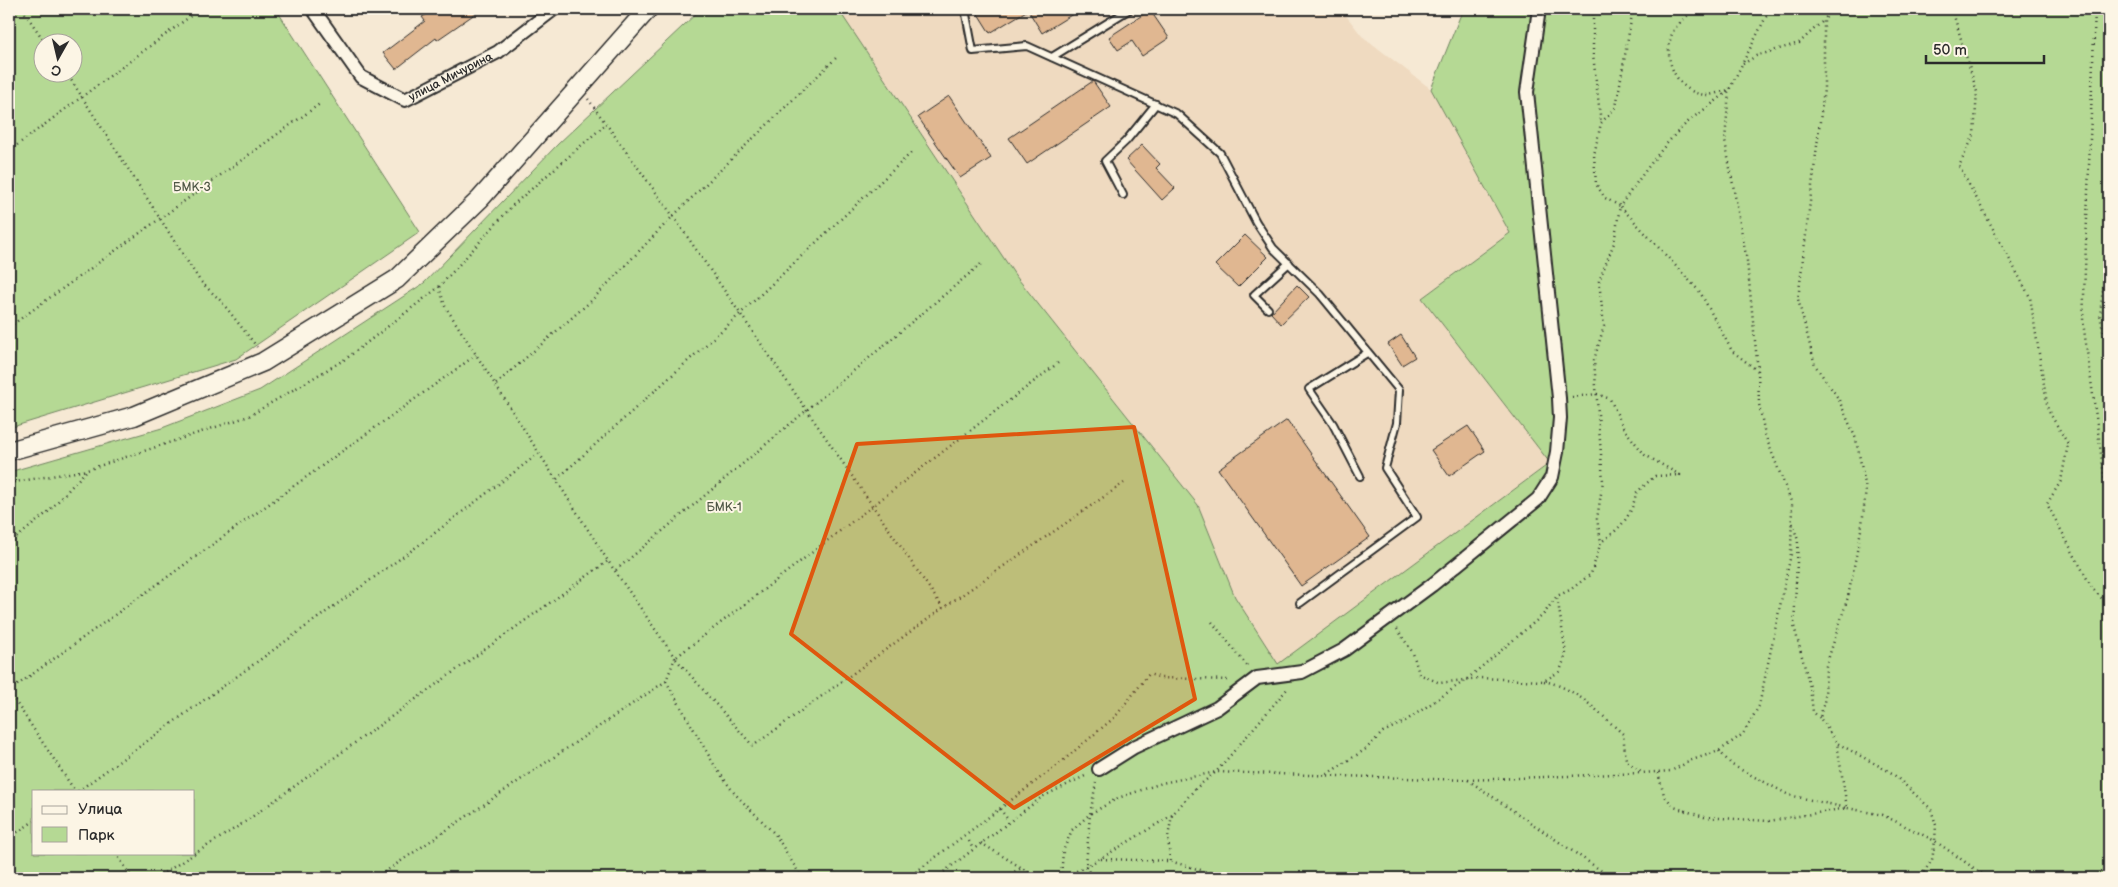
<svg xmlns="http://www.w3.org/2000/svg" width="2118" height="887" font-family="'Balsamiq Sans',sans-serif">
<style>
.built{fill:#efdac0}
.green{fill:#b5d994;stroke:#708260;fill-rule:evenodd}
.building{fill:#e0b791;stroke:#2b2b2b}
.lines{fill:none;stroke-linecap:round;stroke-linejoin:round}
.lane-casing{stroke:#2b2b2b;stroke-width:10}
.street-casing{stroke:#2b2b2b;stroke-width:16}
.secondary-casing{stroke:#2b2b2b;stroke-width:21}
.path{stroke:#2b2b2b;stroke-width:2.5;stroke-dasharray:1 4;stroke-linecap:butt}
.lane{stroke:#fcf5e5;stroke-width:6}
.street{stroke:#fcf5e5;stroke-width:12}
.secondary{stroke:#fcf5e5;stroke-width:18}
.marked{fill:#df570e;fill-opacity:0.2;stroke:#df570e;stroke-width:4;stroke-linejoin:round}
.labels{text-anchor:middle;stroke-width:4;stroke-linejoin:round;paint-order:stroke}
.street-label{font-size:12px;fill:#2b2b2b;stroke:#fcf5e5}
.park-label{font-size:12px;fill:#4e5645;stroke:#fcf5e5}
</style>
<rect width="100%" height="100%" fill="#f6e9d4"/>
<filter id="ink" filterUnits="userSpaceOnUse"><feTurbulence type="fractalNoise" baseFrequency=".02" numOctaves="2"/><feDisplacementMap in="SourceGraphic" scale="10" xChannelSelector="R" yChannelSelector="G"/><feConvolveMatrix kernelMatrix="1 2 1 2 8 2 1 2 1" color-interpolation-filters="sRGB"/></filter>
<g filter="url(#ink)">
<polygon class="built" points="838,9 1341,9 1362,36 1431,89 1510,233 1422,298 1550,463 1278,665 1235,597 1198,505 1015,275"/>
<g class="green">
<path d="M9,9H276L420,232L236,359L9,428ZM72,42V72H42V42Z"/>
<path d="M701,9H838L1015,275L1198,505L1235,597L1278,664L1550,463L1422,298L1510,233L1431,89L1463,9H2109V878H9V472L162,428L260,390L424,283L558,144ZM34,791H194V853H34Z"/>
</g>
<g class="building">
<polygon points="436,9 482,9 437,40 436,38 396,69 383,53 425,21 422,17"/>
<polygon points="975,9 1081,9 1042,33 1028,10 990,33"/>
<polygon points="1150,10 1169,38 1142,56 1132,41 1118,50 1109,37"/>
<polygon points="1093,81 1111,107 1027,164 1009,138"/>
<polygon points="949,96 991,158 960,178 918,117"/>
<polygon points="1142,145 1160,164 1156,168 1175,188 1162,200 1126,160"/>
<polygon points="1245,235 1268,257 1238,287 1215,265"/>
<polygon points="1297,285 1309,297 1281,324 1271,313"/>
<polygon points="1401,335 1415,357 1402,365 1388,344"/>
<polygon points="1287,420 1370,537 1301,586 1218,469"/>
<polygon points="1468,426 1485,451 1449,476 1431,450"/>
</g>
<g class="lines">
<defs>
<g id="lane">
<polyline points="965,9 973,51 1027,46 1177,114 1220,153 1256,222 1273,248 1320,294 1399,390 1397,423 1385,468 1417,517 1300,603"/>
<polyline points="1052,57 1130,9"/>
<polyline points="1123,195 1105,161 1126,141 1156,104"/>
<polyline points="1268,309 1254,295 1289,263"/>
<polyline points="1360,476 1333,424 1309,389 1367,353"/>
</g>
<g id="street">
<path id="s1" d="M313,9L361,77L405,100L498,52L554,9"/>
<polyline points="1099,769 1134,747 1217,708 1257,678 1302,672 1344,650 1432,585 1538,499 1552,477 1557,452 1560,418 1559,398 1527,92 1539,9"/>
</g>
<polyline id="secondary" points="9,451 134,416 263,362 397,279 480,199 648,9"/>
</defs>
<use href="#lane" class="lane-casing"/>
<use href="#street" class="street-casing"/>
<use href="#secondary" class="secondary-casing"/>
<g class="path">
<polyline points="22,9 45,42"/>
<polyline points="1593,9 1593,55 1601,123"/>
<path d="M1695,9C1688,16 1675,25 1672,34C1662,59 1677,93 1706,95C1713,95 1722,91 1729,90L1770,9"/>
<polyline points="1832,9 1824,20 1824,89 1798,299 1815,365 1838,398 1856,439 1866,489 1862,525 1848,597 1826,666 1825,698 1820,718 1837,743"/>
<polyline points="1952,9 1977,92 1974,135 1959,166 2030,297 2048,410 2068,444 2061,481 2047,504 2092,588 2109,606"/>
<polyline points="2095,9 2083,322 2109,512"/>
<polyline points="1743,64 1756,56 1799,43 1824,20"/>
<polyline points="66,72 200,281 221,301 257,347"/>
<path d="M1728,91C1717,101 1706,108 1694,117C1666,139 1641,177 1620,206L1700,292L1732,351L1758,371"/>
<polyline points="588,99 673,216 943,608"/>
<polyline points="9,151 200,9"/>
<polyline points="2109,236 2100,315 2109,363"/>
<polyline points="9,327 321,103"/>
<polyline points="1058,363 675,658 753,746 943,608 1124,483"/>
<polyline points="496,384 591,301 673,216 838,56"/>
<path d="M1572,397L1597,394L1610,399L1624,429L1645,455L1680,475L1655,476L1636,493C1632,516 1620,529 1601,542"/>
<polyline points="557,479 740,314 911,153"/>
<polyline points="9,483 87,470 249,416 347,358 439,287 513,205 606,124"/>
<polyline points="1792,523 1798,540 1794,626 1810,687 1813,712 1820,718"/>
<polyline points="9,544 48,512 87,470"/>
<polyline points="616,570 981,264"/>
<polyline points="1212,622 1248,667"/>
<polyline points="1397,629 1413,653 1419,674 1440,683 1479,678 1544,681 1560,671 1566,654 1557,596"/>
<polyline points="666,681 716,768 735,794 775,834 802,878"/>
<path d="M1544,681C1577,688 1599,713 1623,734L1626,760L1642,773L1671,771L1692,760L1719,751L1743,734L1759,706L1791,554L1792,504L1765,435L1759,404L1758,371L1747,261L1725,141L1729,90"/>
<polyline points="9,691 476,355"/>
<polyline points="9,692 75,791"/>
<polyline points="1719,751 1732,765 1789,795 1847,808 1837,743 1892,773 1931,809 1936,825 1935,841 1932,860 1920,878"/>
<polyline points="1658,773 1664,795 1674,807 1704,817 1769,821 1847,808 1883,815 1935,841 1988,878 1983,878"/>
<polyline points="1327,774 1366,749 1383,732 1404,722 1466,680 1543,615 1557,596 1570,590 1591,574 1601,542 1597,519 1603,481 1594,360 1604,326 1599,281 1614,243 1620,206 1605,198 1596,184 1594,155 1601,123 1616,107 1633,9"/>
<polyline points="1468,780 1612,878"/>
<polyline points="78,791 419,545 538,454"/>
<polyline points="1000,809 1009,821"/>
<polyline points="9,838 34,821"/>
<polyline points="969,841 973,849"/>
<polyline points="981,843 1022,868"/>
<polyline points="116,853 132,878"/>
<polyline points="1101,859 1170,861 1228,878"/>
<polyline points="1170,861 1168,837 1172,815"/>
<polyline points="1086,866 1092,878"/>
<polyline points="156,878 242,824 608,561"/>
<polyline points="376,878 666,681 675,658 608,561 445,306 439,287"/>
<polyline points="908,878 1059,764 1115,717 1149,674 1161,678 1230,680"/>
<polyline points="936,878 1042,797 1087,775"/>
<polyline points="1001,878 1022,868 1036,878"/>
<polyline points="1061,878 1063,851 1072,830 1090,814 1118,798 1162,783 1216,772 1468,780 1641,773"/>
<polyline points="1063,878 1100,859 1172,815 1196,788 1216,772 1288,688"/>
<polyline points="1085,878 1090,814 1096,783"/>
<polyline points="1988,878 2012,878"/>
</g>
<use href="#lane" class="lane"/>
<use href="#street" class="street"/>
<use href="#secondary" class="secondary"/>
</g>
</g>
<path class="marked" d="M1134,427L1195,699L1014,808L791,634L857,444Z"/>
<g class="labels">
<g class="street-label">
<text dy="4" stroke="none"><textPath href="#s1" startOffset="184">улица Мичурина</textPath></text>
</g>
<g class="park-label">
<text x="192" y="191">БМК-3</text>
<text x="724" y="511">БМК-1</text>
</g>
</g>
<rect width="2118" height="887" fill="none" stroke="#fcf5e5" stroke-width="30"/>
<rect x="15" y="15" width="2088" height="857" fill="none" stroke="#2b2b2b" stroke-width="2" filter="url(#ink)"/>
<rect x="32" y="790" width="162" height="65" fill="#fcf5e5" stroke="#a8a49b"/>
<rect x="42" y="806" width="25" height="8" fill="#fcf5e5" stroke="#a8a49b"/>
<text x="78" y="814" font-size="15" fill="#2b2b2b">Улица</text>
<rect x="42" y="827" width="25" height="15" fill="#b5d994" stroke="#a8a49b"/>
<text x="78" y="840" font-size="15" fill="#2b2b2b">Парк</text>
<g transform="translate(58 58) rotate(188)"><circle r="24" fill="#fcf5e5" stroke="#a8a49b"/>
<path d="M0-4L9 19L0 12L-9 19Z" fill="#2b2b2b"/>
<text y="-8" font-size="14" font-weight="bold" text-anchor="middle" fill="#2b2b2b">С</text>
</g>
<path d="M1926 55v8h118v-8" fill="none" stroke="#2b2b2b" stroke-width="2.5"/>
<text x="1933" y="55" font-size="15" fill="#2b2b2b" stroke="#fcf5e5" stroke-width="4" paint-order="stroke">50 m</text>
</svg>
